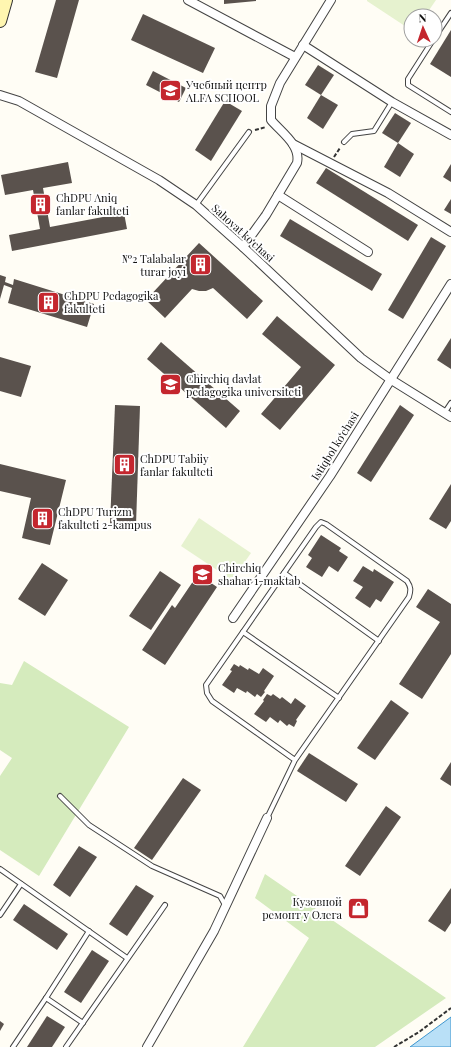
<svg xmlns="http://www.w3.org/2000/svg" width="451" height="1047" font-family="'Playfair Display',serif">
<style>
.green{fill:#d5ebbd}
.pitch{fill:#e6f2cf}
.water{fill:#b9e0f7;stroke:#3f96cf}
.building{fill:#5a524d}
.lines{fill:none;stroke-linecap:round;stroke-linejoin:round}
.service-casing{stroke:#444;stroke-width:6}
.minor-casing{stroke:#444;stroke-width:10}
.secondary-casing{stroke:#333;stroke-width:14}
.path{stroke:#333;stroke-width:2;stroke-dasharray:4 2;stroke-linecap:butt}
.service{stroke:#fff;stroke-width:4}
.minor{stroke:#fff;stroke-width:8}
.secondary{stroke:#fff6b0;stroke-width:12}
.labels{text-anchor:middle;stroke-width:4;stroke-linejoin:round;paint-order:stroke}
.poi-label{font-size:11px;fill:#111;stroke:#fff;text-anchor:start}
.street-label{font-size:11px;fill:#111;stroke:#fff}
</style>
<rect width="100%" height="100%" fill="#fffdf5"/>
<g class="green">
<polygon points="24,661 129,727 39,876 0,850 0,776 12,758 0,750 0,683 12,685"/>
<polygon points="265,874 446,998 375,1047 243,1047 309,938 255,898"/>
</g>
<g class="pitch">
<polygon points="367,0 436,0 425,16 411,16 411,30 367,1"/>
<polygon points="199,518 251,553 232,580 181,546"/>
</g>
<polygon class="water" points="451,1017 451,1047 410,1047"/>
<g class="building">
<polygon points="56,0 79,0 57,78 35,72"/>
<polygon points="224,0 256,0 256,1 224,4"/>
<polygon points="143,14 215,48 203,73 131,40"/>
<polygon points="451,30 451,77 430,64"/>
<polygon points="318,65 334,75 321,95 305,85"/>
<polygon points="153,71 186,88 179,102 146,85"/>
<polygon points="321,95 338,105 323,129 307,118"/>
<polygon points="225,101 242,111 211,161 195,150"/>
<polygon points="395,113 411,123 398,143 382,133"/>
<polygon points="398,143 414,154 400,177 384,167"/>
<polygon points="68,162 72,183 43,188 50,227 124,213 127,229 12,251 9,235 40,229 33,190 5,195 1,175"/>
<polygon points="451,164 451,182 443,177"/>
<polygon points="326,168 418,225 408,241 316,183"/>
<polygon points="451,199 451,214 444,210"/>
<polygon points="290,219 382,274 372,291 280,236"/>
<polygon points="431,237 446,246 403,319 388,310"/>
<polygon points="199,243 263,301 247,319 213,288 206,291 199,291 192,289 165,318 146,300"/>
<polygon points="0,275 6,277 5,282 13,285 14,279 94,304 87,327 8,303 12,288 4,285 0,299"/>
<polygon points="277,316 335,365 280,430 261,414 301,367 262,334"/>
<polygon points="451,338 451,369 437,360"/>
<polygon points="161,342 240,411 226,428 147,359"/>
<polygon points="0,357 31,366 21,397 0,391"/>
<polygon points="115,405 140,406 136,525 110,524"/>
<polygon points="400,405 414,415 371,482 357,473"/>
<polygon points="0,464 66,480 50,545 22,538 31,498 0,491"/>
<polygon points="451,484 451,521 446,529 429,519"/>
<polygon points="321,535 341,548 339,551 348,557 338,572 329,566 322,577 306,567 312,558 308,555"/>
<polygon points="42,563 68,580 45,616 18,599"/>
<polygon points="363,566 373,572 374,569 394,582 381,602 376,599 370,608 355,598 363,587 353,581"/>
<polygon points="160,571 181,585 151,630 129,616"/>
<polygon points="198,574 217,587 165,665 142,650 172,605 175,608"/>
<polygon points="428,589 451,604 451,654 422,699 399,684 440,622 416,607"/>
<polygon points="234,664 239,667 240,665 248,670 249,668 259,674 263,668 274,676 264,691 265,692 261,697 257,694 255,697 247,691 246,693 237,688 234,693 222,685 232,671 230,670"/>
<polygon points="267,694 271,696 273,694 280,699 282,697 291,704 295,698 306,706 296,720 297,721 294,727 289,724 287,726 280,720 278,723 270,717 266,722 254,714 264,701 263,700"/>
<polygon points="391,700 409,713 375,760 357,748"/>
<polygon points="309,753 358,784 346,802 297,771"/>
<polygon points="451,762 451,786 440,779"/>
<polygon points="183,778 201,790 152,860 134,848"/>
<polygon points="386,806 401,817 360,876 345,866"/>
<polygon points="79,846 97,857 70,897 53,885"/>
<polygon points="136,885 154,896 127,936 109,924"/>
<polygon points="451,888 451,923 445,932 428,921"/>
<polygon points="24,904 68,934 57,950 13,920"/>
<polygon points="92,950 109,961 81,1003 64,992"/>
<polygon points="47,1016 65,1027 52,1047 27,1047"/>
<polygon points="0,1021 4,1024 0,1031"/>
</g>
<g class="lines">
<defs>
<g id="service">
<polyline points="435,37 451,13"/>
<polyline points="433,40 408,79 408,85 451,112"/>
<polyline points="344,142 352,134 374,131 392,102"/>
<polyline points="196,205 249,132"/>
<polyline points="445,412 451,403"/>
<polyline points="284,573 379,641"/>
<polyline points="243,632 339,698"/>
<polyline points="60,796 89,825 152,866 220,896 225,905"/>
<path d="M267,818L295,760L409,597C411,590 411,587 407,581L326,524L321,522L316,527L206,685L207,693L212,701L295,760"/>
<polyline points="0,869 127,958"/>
<polyline points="0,915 21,884"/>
<polyline points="46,998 83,1023"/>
<polyline points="13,1047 46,998 89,931"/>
<polyline points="66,1047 165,905"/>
</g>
<g id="minor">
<polyline points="188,0 295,57"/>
<polyline points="303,45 392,102 451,135"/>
<polyline points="0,95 19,101 159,180 196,205 243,247 361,358 390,379 451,417"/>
<polyline points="293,144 388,193 451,232"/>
<polyline points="278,195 368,252"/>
<path d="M243,247L266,215L297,163C301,145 281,132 271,120V106L280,83L331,0"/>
<polyline points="233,618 330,476 451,284"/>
<polyline points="147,1047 214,931 267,818"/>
</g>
<polyline id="secondary" points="0,21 6,0"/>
</defs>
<use href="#service" class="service-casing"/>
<use href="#minor" class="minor-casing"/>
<use href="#secondary" class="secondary-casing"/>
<g class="path">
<polyline points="255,130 266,127"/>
<polyline points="334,157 340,148"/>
<polyline points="394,1047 419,1032 451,1008"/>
</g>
<use href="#service" class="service"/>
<use href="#minor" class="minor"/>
<use href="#secondary" class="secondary"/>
</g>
<defs>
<symbol id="school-square" viewBox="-11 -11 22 22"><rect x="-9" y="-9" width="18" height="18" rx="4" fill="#c4262e" stroke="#fff"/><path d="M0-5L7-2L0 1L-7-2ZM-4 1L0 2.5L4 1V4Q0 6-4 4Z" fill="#fff"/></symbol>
<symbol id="building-square" viewBox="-11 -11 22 22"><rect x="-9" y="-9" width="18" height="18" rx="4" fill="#c4262e" stroke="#fff"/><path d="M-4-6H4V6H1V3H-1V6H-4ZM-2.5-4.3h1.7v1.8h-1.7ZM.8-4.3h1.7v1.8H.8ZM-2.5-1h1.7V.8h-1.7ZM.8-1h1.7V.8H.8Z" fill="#fff"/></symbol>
<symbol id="university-square" viewBox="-11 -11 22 22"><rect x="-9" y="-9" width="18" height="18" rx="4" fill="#c4262e" stroke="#fff"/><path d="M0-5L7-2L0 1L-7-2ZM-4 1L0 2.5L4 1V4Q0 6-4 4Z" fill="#fff"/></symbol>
<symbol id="shop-square" viewBox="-11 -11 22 22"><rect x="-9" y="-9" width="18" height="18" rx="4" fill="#c4262e" stroke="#fff"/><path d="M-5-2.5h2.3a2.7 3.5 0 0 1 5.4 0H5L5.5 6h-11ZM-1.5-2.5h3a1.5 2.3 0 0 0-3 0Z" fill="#fff"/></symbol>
</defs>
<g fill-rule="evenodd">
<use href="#school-square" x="158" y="78" width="25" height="25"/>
<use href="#building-square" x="28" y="192" width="25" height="25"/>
<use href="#building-square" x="188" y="252" width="25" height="25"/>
<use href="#building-square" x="36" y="290" width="25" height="25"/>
<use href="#university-square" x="158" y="372" width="25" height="25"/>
<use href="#building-square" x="112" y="452" width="25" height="25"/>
<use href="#building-square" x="30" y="506" width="25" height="25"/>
<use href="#school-square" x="190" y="562" width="25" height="25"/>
<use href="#shop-square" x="346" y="896" width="25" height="25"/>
</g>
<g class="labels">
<g class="poi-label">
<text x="186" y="89">Учебный центр<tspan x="186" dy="13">ALFA SCHOOL</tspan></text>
<text x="56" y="202">ChDPU Aniq<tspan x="56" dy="13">fanlar fakulteti</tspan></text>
<text x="186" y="263" text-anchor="end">№2 Talabalar<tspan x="186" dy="13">turar joyi</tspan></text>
<text x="64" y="300">ChDPU Pedagogika<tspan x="64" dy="13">fakulteti</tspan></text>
<text x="186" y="383">Chirchiq davlat<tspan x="186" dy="13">pedagogika universiteti</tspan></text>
<text x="140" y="463">ChDPU Tabiiy<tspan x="140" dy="13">fanlar fakulteti</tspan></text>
<text x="58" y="516">ChDPU Turizm<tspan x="58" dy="13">fakulteti 2-kampus</tspan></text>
<text x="218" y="572">Chirchiq<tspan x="218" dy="13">shahar 1-maktab</tspan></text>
<text x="342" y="906" text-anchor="end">Кузовной<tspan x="342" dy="13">ремонт у Олега</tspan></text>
</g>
<g class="street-label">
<text transform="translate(243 233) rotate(42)" y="4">Sahovat ko‘chasi</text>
<text transform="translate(335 446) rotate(-58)" y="4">Istiqbol ko‘chasi</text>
</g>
</g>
<g transform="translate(423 28) rotate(357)"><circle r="19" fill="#ffffff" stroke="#a0a0a0"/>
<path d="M0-3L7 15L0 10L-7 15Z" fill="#c4262e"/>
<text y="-6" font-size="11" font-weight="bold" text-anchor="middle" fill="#111111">N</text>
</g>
</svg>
